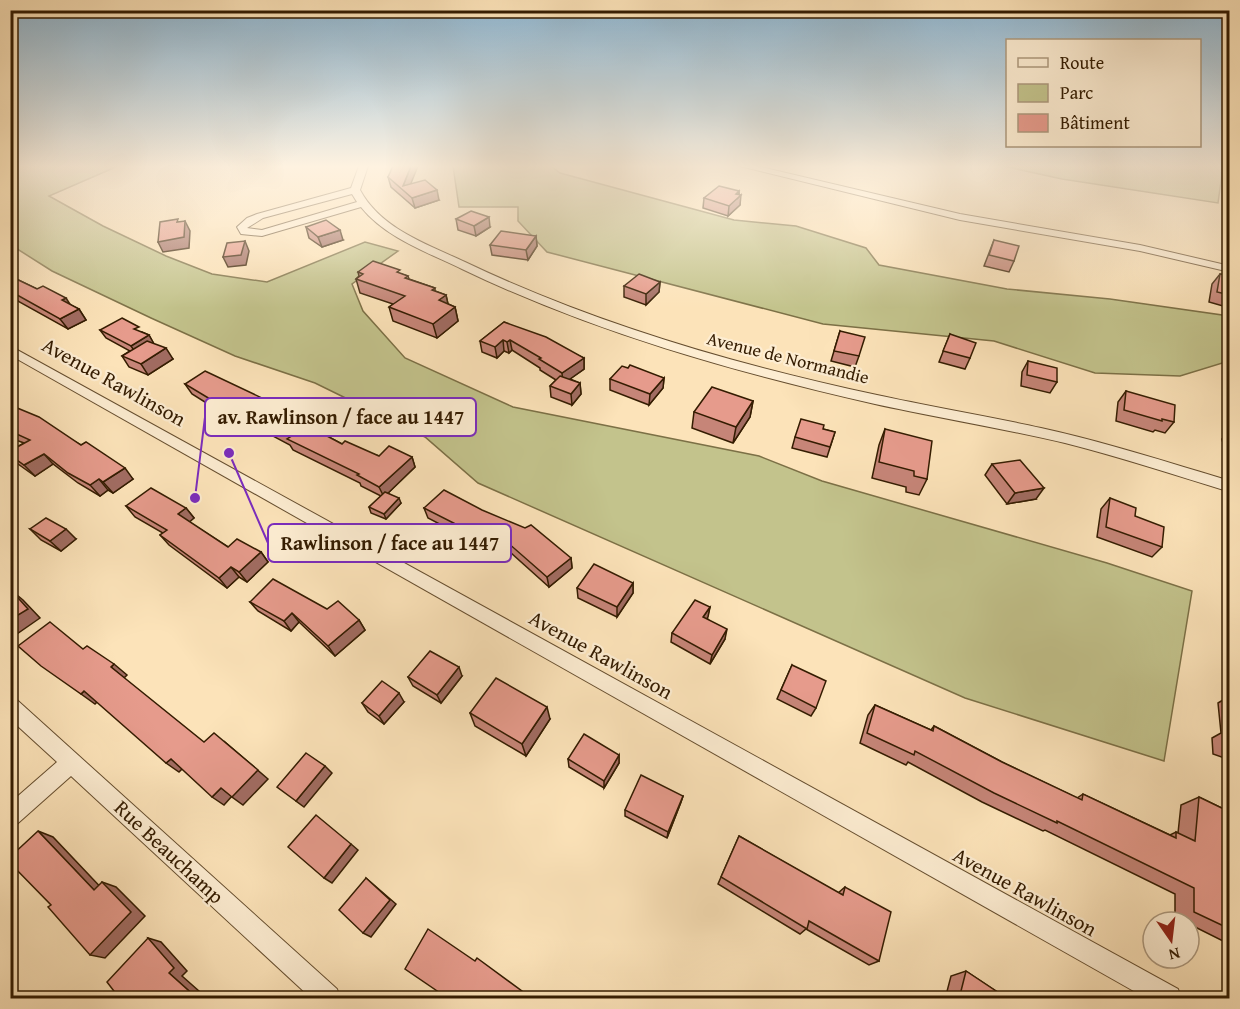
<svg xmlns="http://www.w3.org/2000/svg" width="1240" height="1009" font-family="'Gentium Book Plus',serif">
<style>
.green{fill:#c3c38c;stroke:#7c7046;stroke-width:1.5}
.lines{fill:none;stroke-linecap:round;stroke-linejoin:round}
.street-casing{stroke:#664e2f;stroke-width:2}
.street{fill:#fdedd2;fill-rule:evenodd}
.wall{fill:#c68578;stroke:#341c01;stroke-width:1.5}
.shaded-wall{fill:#a16c62;stroke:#341c01;stroke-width:1.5}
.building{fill:#e69b8c;stroke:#341c01;stroke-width:1.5}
.labels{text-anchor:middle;stroke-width:4.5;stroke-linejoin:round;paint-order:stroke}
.street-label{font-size:18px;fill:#341c01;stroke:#fdedd2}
.near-street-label{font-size:21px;fill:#341c01;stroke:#fdedd2}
.leader{fill:none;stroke:#7b2cbf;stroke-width:2}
.callout-dot{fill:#7b2cbf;stroke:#fdedd2;stroke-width:2}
.callout{fill:#fdedd2;stroke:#7b2cbf;stroke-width:2}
.callout-label{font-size:20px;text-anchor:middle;font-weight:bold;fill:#341c01}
</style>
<rect width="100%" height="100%" fill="#fce3b9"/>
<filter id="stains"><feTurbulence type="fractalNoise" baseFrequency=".00333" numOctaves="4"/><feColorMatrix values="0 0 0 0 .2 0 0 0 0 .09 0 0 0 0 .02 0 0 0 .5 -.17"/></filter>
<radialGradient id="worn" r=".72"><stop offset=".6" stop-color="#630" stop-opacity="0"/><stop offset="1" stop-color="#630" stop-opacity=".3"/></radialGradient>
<g class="green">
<polygon points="10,166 118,166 49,196 103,226 166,256 212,274 267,282 365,242 398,251 352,284 363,311 405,358 513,407 759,456 822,481 1107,563 1192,591 1164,761 965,698 478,483 425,437 315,383 235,356 151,318 52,271 11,245"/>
<polygon points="453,166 551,166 560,173 734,220 796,226 866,248 879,265 1007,289 1110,299 1229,316 1229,361 1180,376 1095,373 994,341 823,324 547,252 518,221 518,207 459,207"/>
<polygon points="1003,166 1223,166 1218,203 1062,179"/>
</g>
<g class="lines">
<defs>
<g id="street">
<path d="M359,166H368L360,190C381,229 427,244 465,262C595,324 736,365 877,395C931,407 987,416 1041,428C1105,442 1167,462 1230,481V492C1175,475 1121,457 1065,443C1002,428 938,418 875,404C734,372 593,332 462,269C427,252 386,238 361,207L262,236L241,234L237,227L247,218L257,214L351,188ZM352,194L357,202L262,230L247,228L263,218Z"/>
<polygon points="740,166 757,166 960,214 1140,245 1230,266 1230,272 1140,251 960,220"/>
<polygon points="10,346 1178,989 1181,998 1146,998 10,355"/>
<polygon points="10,697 17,700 337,989 340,998 311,998 71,776 17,824 10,827 10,803 57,762 10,719"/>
</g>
</defs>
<use href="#street" class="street-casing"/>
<use href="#street" class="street"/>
</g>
<g class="wall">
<polygon points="388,177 410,184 439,200 415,208 391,187"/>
<polygon points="739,191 740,205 728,216 703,208 704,198"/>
<polygon points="456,219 490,227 476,236 458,230"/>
<polygon points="306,227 343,240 322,247 309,238"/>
<polygon points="536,236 537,246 528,260 492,255 490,245"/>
<polygon points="994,240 1014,261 1009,272 984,266"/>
<polygon points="358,272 401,274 408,276 409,279 435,288 435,291 446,295 448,304 455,307 458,321 437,338 393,321 389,307 393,304 360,293 356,279 359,276"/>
<polygon points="1220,274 1230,276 1230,308 1209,302 1212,284"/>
<polygon points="10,276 79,309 86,320 68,329 18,301 12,304 10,303"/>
<polygon points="660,282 659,292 646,305 624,297 624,286"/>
<polygon points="504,322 584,358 584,369 570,379 580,383 581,394 572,405 551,397 550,386 556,380 540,370 540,368 512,350 509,353 504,351 497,358 482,352 480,341"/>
<polygon points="100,330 142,332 149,335 154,344 173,359 148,375 129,367 122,356 130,351 106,338"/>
<polygon points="840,331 859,356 855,367 831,361"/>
<polygon points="950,334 970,358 965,369 939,362"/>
<polygon points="1028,361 1057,382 1050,393 1021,386 1022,372"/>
<polygon points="628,368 664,378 663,388 649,405 610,390 610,379"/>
<polygon points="185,384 302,417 306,425 342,444 379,456 412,457 415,467 388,493 401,503 386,519 371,513 369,507 381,496 361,486 360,483 293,450 290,445 235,416 232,417 216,409 192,394"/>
<polygon points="1126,391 1174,422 1165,433 1155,430 1153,432 1116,421 1118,402"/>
<polygon points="753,401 750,417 733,443 692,428 694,412"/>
<polygon points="10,405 81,445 133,479 113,493 108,490 100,496 78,483 53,464 35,476 18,464 10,456 10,451 24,443 10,438"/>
<polygon points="823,429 835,432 827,457 792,448 795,437"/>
<polygon points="885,429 927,479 919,495 906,492 906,487 872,478 879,445"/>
<polygon points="1230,431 1230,455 1225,453 1222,439"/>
<polygon points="992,464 1036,499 1007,504 985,475"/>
<polygon points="1110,498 1135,516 1162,547 1152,557 1097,537 1101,509"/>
<polygon points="126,506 186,508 194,518 189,522 228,547 261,552 268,562 247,582 239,577 227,588 169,545 160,535 163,533 135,517"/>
<polygon points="424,508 571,558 572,568 549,587 502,545 495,553 428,518"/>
<polygon points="1230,516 1230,539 1224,537 1224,522"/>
<polygon points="30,529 76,539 61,551 41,540"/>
<polygon points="633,583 633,593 617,617 578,598 577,588"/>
<polygon points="250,602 327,609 359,620 365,630 335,656 299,622 291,631 258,611"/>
<polygon points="710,607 707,618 725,639 710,664 671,642 672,633"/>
<polygon points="1230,660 1230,760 1213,754 1212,738 1221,733 1218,703 1228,697"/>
<polygon points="792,665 816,708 811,716 777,699"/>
<polygon points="462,676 441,703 413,686 408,677"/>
<polygon points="404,702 384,724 368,712 362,703"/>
<polygon points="875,705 931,730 934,726 1002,762 1077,798 1083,794 1170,835 1176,832 1178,833 1181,805 1199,797 1230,812 1230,943 1227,943 1189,924 1189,922 1184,922 1175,917 1175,894 1045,830 1043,831 982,802 908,762 906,765 860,743 868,715"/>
<polygon points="470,713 550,719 526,756 475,726"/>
<polygon points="619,755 619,763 604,788 569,767 568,759"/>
<polygon points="683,796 681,802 667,838 625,816 625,810"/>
<polygon points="739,836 838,893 845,887 879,961 869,965 806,929 800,934 718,884"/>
<polygon points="966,971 1008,999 945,999 951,976"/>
</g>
<g class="shaded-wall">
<polygon points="411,166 418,166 407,193 403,186"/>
<polygon points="437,190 439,200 415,208 412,198"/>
<polygon points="739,191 738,198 741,195 740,205 728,216 729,206 736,194"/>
<polygon points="489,217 490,227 476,236 474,226"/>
<polygon points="185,221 190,231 189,248 163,252 158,242"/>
<polygon points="340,230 343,240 322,247 318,237"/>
<polygon points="536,236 537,246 528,260 526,250"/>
<polygon points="245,241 249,251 246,265 228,267 223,257"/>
<polygon points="660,282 659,292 646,305 646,294"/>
<polygon points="10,291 18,301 12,304 10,302"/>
<polygon points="446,295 449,309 439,300"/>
<polygon points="66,298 73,309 62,300"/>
<polygon points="455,307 458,321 437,338 433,324"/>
<polygon points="79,309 86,320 68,329 60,319"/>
<polygon points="149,335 154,344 137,355 131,346"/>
<polygon points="503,340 504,351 497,358 495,347"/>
<polygon points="510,340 512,350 509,353 507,342"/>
<polygon points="166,348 173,359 148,375 141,364"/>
<polygon points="584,358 584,369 563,384 562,373"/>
<polygon points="664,378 663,388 649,405 650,394"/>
<polygon points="580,383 581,394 572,405 571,394"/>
<polygon points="10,393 17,401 10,405"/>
<polygon points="753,401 750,417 733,443 736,427"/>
<polygon points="229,405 235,416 232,417 226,407"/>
<polygon points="302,417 307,428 297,420"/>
<polygon points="44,454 53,464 35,476 24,465"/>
<polygon points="412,457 415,467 384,497 379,487"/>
<polygon points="125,468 133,479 113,493 103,482"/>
<polygon points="99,479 108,490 100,496 90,485"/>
<polygon points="1044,488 1036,499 1007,504 1015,493"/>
<polygon points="399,498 401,503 386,519 384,514"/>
<polygon points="186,508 194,518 186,525 178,514"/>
<polygon points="66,529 76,539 61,551 50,541"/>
<polygon points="499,535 502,545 495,553 493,543"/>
<polygon points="261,552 268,562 247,582 239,572"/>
<polygon points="571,558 572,568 549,587 547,577"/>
<polygon points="231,567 239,577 227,588 219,578"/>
<polygon points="633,583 633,593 617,617 617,607"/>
<polygon points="11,590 23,600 40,618 11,638"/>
<polygon points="710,607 708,617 702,626 703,617"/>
<polygon points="292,613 299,622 291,631 284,621"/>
<polygon points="359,620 365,630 335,656 328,646"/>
<polygon points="727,629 725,639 710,664 712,655"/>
<polygon points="114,664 127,675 124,678 111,667"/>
<polygon points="459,667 462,676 441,703 437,695"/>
<polygon points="84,691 98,701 95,704 81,694"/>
<polygon points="399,693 404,702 384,724 379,716"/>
<polygon points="547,707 550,719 526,756 522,744"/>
<polygon points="225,742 268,779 243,805 232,797"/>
<polygon points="619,755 619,763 604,788 604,781"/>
<polygon points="171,759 183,768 179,772 166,763"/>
<polygon points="325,766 332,773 304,807 296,801"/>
<polygon points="221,788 232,796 224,805 212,797"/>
<polygon points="683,796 681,802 667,838 668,832"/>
<polygon points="38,831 53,837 108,895 94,890"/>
<polygon points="351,844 358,850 332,883 324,878"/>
<polygon points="366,878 396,904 371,937 363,933"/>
<polygon points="102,882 116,887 145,916 105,958 90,955"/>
<polygon points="148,938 161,942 187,971 182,976 208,999 198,999 169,973"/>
</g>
<g class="building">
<polygon points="393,166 411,166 403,186 425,180 437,190 412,198 388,177"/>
<polygon points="719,186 739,191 736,194 741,195 729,206 704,198"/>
<polygon points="471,211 489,217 474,226 456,219"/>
<polygon points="178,219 177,222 185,221 184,237 158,242 160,222"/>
<polygon points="326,220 340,230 318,237 306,227"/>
<polygon points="501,231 536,236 526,250 490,245"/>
<polygon points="994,240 1019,246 1014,261 989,255"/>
<polygon points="245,241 241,255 223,257 227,243"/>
<polygon points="373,261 400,270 397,272 408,276 405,278 435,288 432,290 446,295 439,300 455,307 433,324 389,307 405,296 356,279 363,274 358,272"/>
<polygon points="639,274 660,282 646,294 624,286"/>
<polygon points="1220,274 1230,276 1230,295 1217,292"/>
<polygon points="10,276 37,289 43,286 66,298 62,300 79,309 60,319 10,291"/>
<polygon points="122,318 139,327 134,329 149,335 131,346 100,330"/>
<polygon points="504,322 546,337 584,358 562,373 539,359 541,358 510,340 507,342 503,340 495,347 480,341"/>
<polygon points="840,331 865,337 859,356 834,351"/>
<polygon points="950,334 976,343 970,358 943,351"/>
<polygon points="147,341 166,348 141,364 122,356"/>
<polygon points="1028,361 1057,368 1057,382 1027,375"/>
<polygon points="630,365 664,378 650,394 610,379 622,366 628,368"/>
<polygon points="205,371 302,417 297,420 342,444 345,441 379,456 389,446 412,457 379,487 357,475 359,474 287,439 290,437 229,405 226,407 210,399 185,384"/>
<polygon points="560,376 580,383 571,394 550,386"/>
<polygon points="712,387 753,401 736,427 694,412"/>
<polygon points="1126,391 1175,405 1174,422 1162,419 1162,421 1124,410"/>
<polygon points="10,405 39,417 81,445 86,442 125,468 103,482 99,479 90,485 68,473 44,454 24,465 10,455 10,451 30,440 10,431"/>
<polygon points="801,419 824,425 823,429 835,432 830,447 795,437"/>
<polygon points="885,429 932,441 927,479 914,476 914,471 879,462"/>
<polygon points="1020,460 1044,488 1015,493 992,464"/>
<polygon points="151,488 186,508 178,514 228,547 237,539 261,552 239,572 231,567 219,578 160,535 167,530 126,506"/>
<polygon points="444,490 482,510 525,528 531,525 571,558 547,577 499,535 493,543 424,508"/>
<polygon points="385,492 399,498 384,514 369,507"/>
<polygon points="1110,498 1136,508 1135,516 1164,527 1162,547 1106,527"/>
<polygon points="46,518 66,529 50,541 30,529"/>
<polygon points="594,564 633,583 617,607 577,588"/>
<polygon points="273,579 327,609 338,601 359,620 328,646 292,613 284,621 250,602"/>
<polygon points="11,590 28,609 10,620 10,591"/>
<polygon points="695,600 710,607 703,617 727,629 712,655 672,633"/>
<polygon points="50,622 83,649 87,646 114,664 111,667 204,742 214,733 258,770 232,797 221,788 212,797 171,759 166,763 84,691 81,694 41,666 18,646"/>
<polygon points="430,651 459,667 437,695 408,677"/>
<polygon points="792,665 826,681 816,708 781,690"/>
<polygon points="496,678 547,707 522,744 470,713"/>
<polygon points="382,681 399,693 379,716 362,703"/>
<polygon points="875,705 933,731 934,726 1002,762 1082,800 1083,794 1176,838 1176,832 1195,841 1199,797 1230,812 1230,929 1194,912 1194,888 1057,821 1057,823 994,793 915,751 914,755 867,733"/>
<polygon points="1226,730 1230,732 1230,747 1228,746"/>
<polygon points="584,734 619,755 604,781 568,759"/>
<polygon points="306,753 325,766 296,801 277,787"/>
<polygon points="641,775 683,796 668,832 625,810"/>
<polygon points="316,815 351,844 324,878 288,847"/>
<polygon points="38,831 94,890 102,882 131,912 90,955 48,907 51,905 10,863 10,857"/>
<polygon points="739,836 843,895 845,887 891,912 879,961 809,921 807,929 721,877"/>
<polygon points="366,878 390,900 363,933 339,910"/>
<polygon points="428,929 475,961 477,958 526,994 524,998 525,999 449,999 405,969"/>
<polygon points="148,938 174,968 169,973 198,999 120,999 107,982"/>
<polygon points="966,971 1008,999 959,999"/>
</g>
<linearGradient id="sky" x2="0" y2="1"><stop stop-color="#8cb7d5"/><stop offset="0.54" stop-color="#fef2e0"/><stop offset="1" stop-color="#fef2e0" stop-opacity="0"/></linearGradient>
<rect width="1240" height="308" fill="url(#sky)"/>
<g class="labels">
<g class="street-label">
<text transform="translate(788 358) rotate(14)" y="6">Avenue de Normandie</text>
</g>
<g class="near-street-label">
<text transform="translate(114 382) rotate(29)" y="7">Avenue Rawlinson</text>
<text transform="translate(601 655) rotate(29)" y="7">Avenue Rawlinson</text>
<text transform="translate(169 852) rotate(43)" y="7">Rue Beauchamp</text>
<text transform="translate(1025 892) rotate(29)" y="7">Avenue Rawlinson</text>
</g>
</g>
<path class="leader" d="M195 498L205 417M229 453L268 543"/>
<g class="callout-dot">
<circle cx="195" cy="498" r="6"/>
<circle cx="229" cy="453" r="6"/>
</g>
<g class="callout">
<rect x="205" y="398" width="271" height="38" rx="6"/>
<rect x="268" y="524" width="243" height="38" rx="6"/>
</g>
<g class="callout-label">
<text x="341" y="424">av. Rawlinson / face au 1447</text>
<text x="390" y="550">Rawlinson / face au 1447</text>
</g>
<rect width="1240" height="1009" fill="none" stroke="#fce3b9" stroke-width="36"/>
<rect x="12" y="12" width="1216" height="985" fill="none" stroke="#341c01" stroke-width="3"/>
<rect x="18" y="18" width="1204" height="973" fill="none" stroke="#341c01" stroke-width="1.5"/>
<rect x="1006" y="39" width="195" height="108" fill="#fdedd2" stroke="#ad997e" stroke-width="1.5"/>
<rect x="1018" y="58" width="30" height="9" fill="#fdedd2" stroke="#ad997e" stroke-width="1.5"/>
<text x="1060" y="69" font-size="18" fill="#341c01">Route</text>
<rect x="1018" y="84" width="30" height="18" fill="#c3c38c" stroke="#ad997e" stroke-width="1.5"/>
<text x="1060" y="99" font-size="18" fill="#341c01">Parc</text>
<rect x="1018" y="114" width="30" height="18" fill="#e69b8c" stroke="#ad997e" stroke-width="1.5"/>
<text x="1060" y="129" font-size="18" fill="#341c01">Bâtiment</text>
<g transform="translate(1171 940) rotate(166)"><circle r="28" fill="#fdedd2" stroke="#ad997e" stroke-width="1.5"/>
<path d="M0-4.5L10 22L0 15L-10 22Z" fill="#8f2418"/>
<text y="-9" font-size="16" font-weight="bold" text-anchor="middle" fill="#341c01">N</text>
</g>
<rect width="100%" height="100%" filter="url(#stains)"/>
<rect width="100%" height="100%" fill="url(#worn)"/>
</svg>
